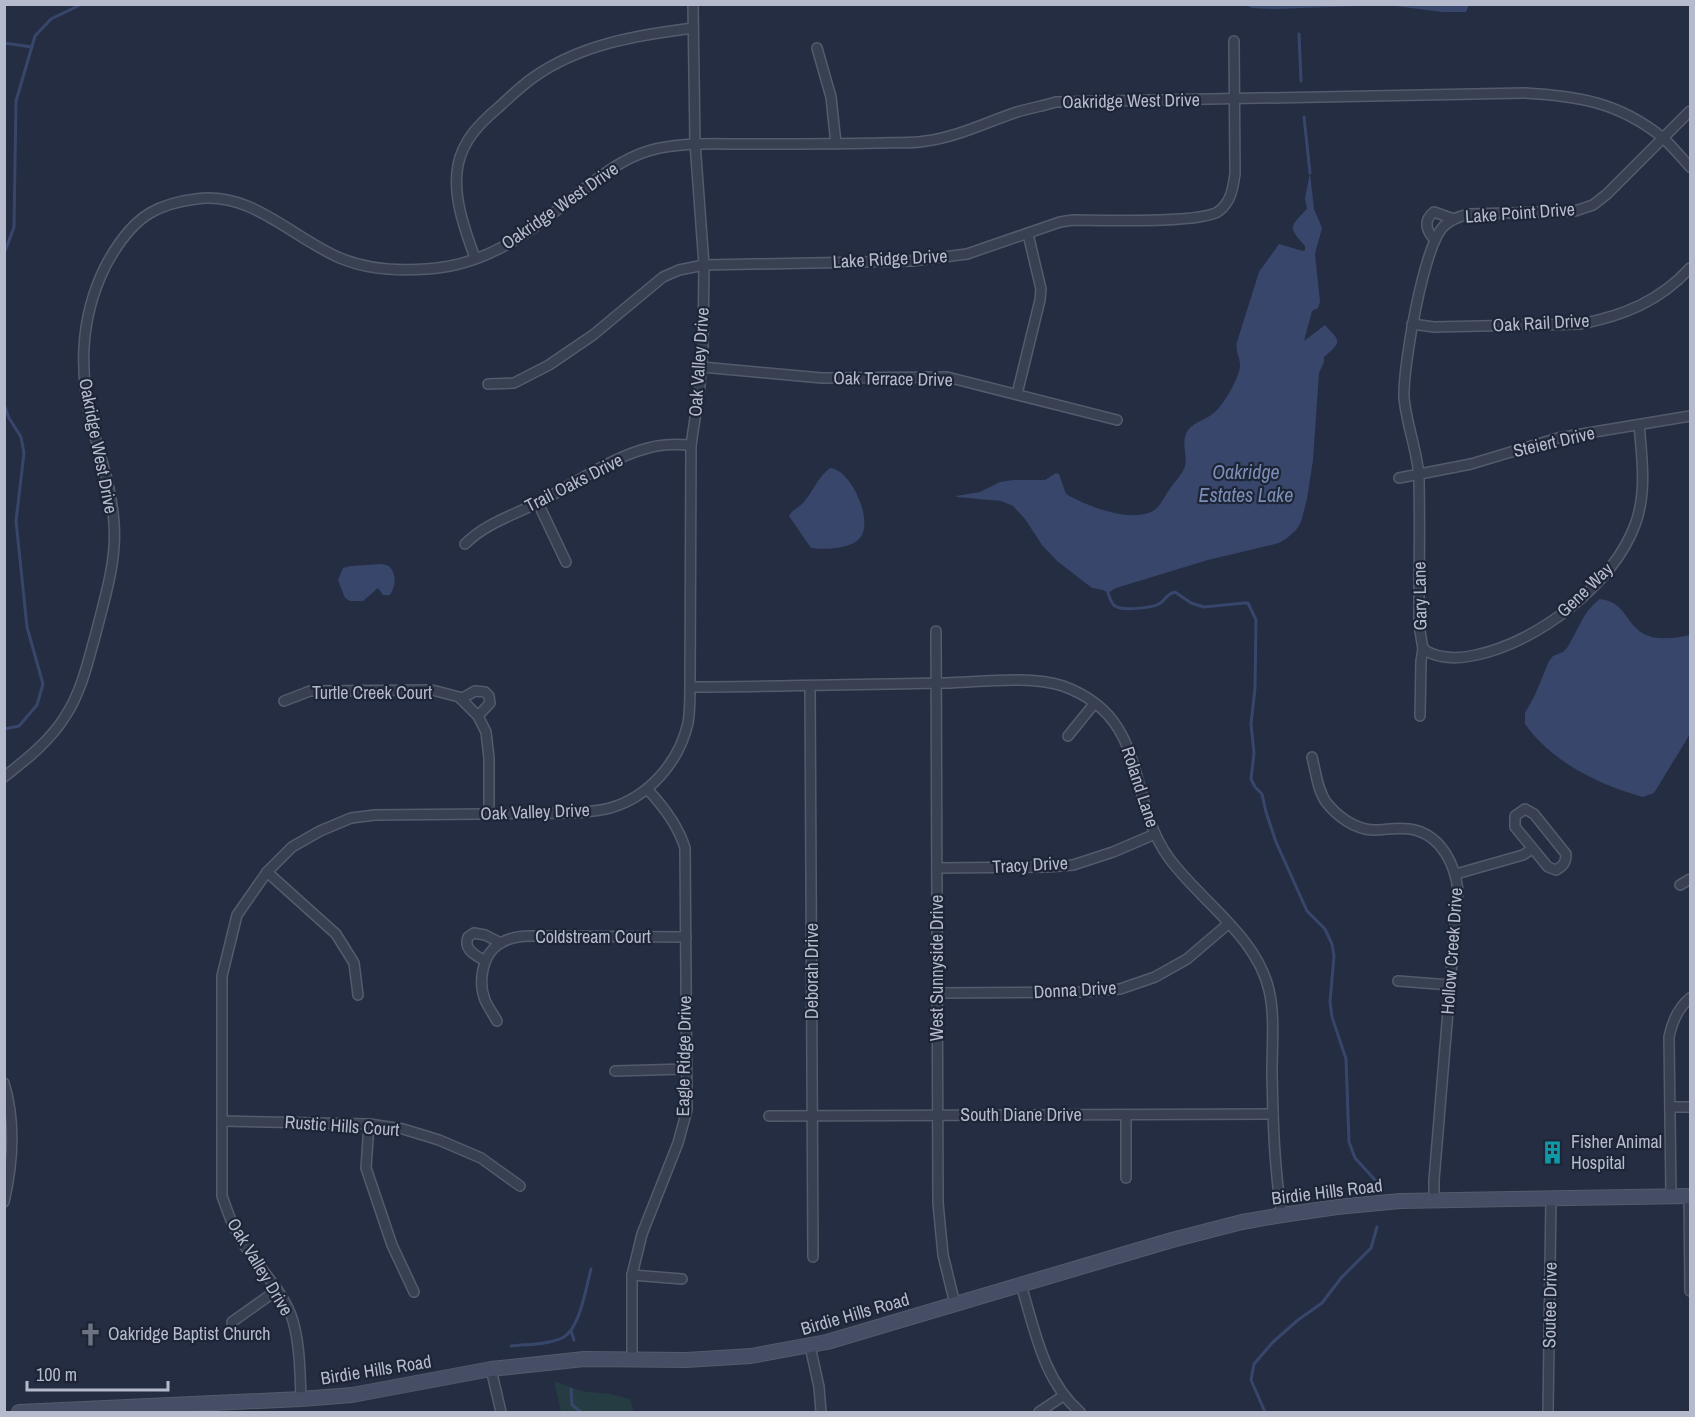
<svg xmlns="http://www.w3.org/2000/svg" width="1695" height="1417" font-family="'Archivo Narrow',sans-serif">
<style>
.green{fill:#263c43}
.water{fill:#37466a}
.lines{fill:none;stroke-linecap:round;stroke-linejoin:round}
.stream{stroke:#37466a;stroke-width:3}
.minor-casing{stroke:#535b6c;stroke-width:12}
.secondary-casing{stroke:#535b6c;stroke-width:16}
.minor{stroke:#384052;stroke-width:9}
.secondary{stroke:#464e65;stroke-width:14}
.labels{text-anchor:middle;stroke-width:4.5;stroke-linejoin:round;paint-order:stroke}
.street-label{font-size:18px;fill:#b5bbcc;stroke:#1d2537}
.poi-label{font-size:18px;fill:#b5bbcc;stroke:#1d2537;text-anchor:start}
.water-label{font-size:20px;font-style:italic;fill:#7b8db5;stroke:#1d2537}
</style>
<rect width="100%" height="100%" fill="#242d42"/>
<polygon class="green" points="554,1381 581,1391 610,1394 630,1399 634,1412 561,1412"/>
<g class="water">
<polygon points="1245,5 1469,5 1466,12 1442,12 1388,5 1274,9 1252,8"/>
<path d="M1310,173L1314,209L1322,228L1315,254L1320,302L1318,308L1312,311L1304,341L1325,325C1339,341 1344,340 1324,357V362L1319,373L1313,460L1307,499L1301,522L1296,530L1287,538L1279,543L1208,560L1116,588L1108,593L1103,590L1092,588L1057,561L1042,545L1025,519L1013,506L1001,501L957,497L956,496L980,492L1000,482L1013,480H1045L1056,473L1059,474L1066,494C1086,506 1137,526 1157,508C1162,503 1165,495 1170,489C1174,482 1183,474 1185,466C1188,454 1180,442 1188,430C1194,422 1207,419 1215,412C1224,404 1240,377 1240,365C1240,357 1235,351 1237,342L1259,272L1279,244L1303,251L1305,250V246C1287,226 1290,227 1307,209L1305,198Z"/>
<path d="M830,468C852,470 874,522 860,538C851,549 824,550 811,548L789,516C792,510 798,508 803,503C813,492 817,478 830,468Z"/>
<path d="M382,564L389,566C397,574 396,586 390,595H383L378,588L363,601H350L345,598L338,580L343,568L351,566Z"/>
<path d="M1600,599C1622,602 1623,615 1636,628C1649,642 1673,639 1690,635V734L1654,793L1643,797C1599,785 1552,762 1525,724V713L1535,695L1549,661L1553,656L1563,652L1567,648C1578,631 1583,611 1600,599Z"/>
</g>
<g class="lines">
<g class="stream">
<polyline points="1299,34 1301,81"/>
<polyline points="4,43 32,47"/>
<polyline points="1304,117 1310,173"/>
<polyline points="4,254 14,227 16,101 35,36 51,19 82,4"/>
<polyline points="4,404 9,418 21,437 24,453 16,521 27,627 43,684 37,705 19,726 4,729"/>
<path d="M1108,593C1110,598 1111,603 1115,606C1122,611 1152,608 1159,604C1166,600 1166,594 1175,592L1191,603L1204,607L1244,603H1248L1256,620L1255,688L1251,724L1254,753L1251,779L1255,787L1262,794L1266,812L1276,842L1307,911L1325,929L1332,944L1334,956L1330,1002L1332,1017L1346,1059L1349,1142L1355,1158L1376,1181"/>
<polyline points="571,1331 574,1340"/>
<path d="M511,1346C527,1344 547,1345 562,1338C580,1330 586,1287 591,1269"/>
<polyline points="571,1389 572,1405 581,1412"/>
<polyline points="1265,1412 1251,1380 1254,1364 1273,1342 1298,1320 1322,1303 1341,1278 1371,1248 1377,1227"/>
</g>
<defs>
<g id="minor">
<polyline points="817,48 831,97 836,144"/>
<path d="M1435,240C1426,231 1423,220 1434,212L1454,219"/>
<path d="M475,258C465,230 452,196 458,165C463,140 480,123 499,107C510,97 521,86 534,77C581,44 638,35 693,28"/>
<path d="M1412,324L1434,327L1580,324C1623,316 1660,301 1690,268"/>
<polyline points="702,367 822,378 947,377 1117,420"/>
<path d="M488,384L514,383L549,365L593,335L663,277L679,270L704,265L912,261L967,254L1060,222L1073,220C1099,220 1202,224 1219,211C1231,202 1233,188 1235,174L1234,41"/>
<polyline points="1017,394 1040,300 1041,289 1028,234"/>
<polyline points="1399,478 1471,464 1558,438 1690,416"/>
<polyline points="538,503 566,562"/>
<path d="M465,544C487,522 515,515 541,501C574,484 606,461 641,450C658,444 673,444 691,445"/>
<polyline points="936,631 938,1203 943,1255 955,1304"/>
<path d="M1423,649C1439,660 1458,659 1476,655C1538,642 1612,585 1635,525C1647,493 1642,457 1639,425"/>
<polyline points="810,686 813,1257"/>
<path d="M690,687C775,687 860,684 946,683C979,682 1032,675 1063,686C1151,718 1125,797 1169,858C1201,902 1256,935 1269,990C1275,1016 1272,1046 1272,1073C1273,1120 1274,1168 1282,1215"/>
<polyline points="461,699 475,691 485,692 489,696 490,703 478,716"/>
<polyline points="284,701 310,691 432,690 459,697 478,716 486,732 489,758 489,814"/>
<path d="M1420,716L1421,661L1423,649L1419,625C1419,576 1420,527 1419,478C1418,452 1406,424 1404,397C1403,365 1423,252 1442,228C1449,220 1460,216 1470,214L1575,211L1593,205L1607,194L1690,111"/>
<polyline points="1068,736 1094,704"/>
<path d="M1312,757C1316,772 1317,789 1326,802C1337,816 1354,829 1373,830C1387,830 1401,826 1415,830C1442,837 1455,865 1458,890L1434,1180V1200"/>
<path d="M4,777C27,759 51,740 66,715C82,690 88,661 96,633C105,597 117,560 114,523C112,491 102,461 93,430C79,374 79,320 105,267C116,246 130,225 150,213C164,205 179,201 196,199C252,191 291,237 340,258C366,269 398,271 426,269C489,266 533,229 580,192C601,176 622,159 648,151C678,142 711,144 743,144C788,144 833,144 878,143C894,142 911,144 926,141C957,137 987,122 1017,112C1030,108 1043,106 1056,102L1524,93C1578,96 1618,102 1662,137C1672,146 1681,157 1690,167"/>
<path d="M1525,809L1534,814L1566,854C1566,863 1563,866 1556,870L1548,867L1515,827V816Z"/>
<polyline points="937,868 1047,867 1073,865 1113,852 1155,834"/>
<polyline points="267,872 336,934 354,963 358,995"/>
<polyline points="1456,874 1523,855 1532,849"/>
<polyline points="1680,885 1690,879"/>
<path d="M485,961C476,955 463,950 468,937L474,933L485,935L501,943"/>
<polyline points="1398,981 1450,985"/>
<polyline points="937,993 1082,992 1120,989 1155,977 1187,959 1228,924"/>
<path d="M497,1021C493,1014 488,1007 485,1000C478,982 482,955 499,944C508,938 522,936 531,936L686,937"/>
<polyline points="615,1071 685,1069"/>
<path d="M4,1083C16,1122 13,1163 4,1202"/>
<polyline points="1670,1107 1690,1107"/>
<polyline points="1126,1115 1126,1178"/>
<polyline points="769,1116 1273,1114"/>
<polyline points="222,1121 369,1124 403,1129 439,1140 481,1158 520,1186"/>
<polyline points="369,1124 366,1168 392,1245 414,1292"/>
<path d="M1671,1196L1669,1037C1672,1022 1678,1008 1690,998"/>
<polyline points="1689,1196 1690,1291"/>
<polyline points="632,1275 682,1279"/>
<path d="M1021,1285C1035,1330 1043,1380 1080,1412"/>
<polyline points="232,1322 277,1290"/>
<polyline points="810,1346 819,1387 821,1412"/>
<path d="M632,1360V1275L642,1234L678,1143L687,1110L685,848C678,825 664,807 648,790"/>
<polyline points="491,1369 501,1412"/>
<path d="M301,1399C300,1373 300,1346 293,1321C285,1293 258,1267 243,1243C233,1228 228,1213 222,1196V976L237,915L267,872L292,847L320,831L351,818L375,815L578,813C589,811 600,811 610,808C649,797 679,762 688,723C690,712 690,698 690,687L691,445L700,385L703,345L704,265L695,143L693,4"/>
<polyline points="1039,1412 1063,1396"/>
<polyline points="1548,1412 1551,1198"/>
</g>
<polyline id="secondary" points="19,1412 301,1399 352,1395 491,1369 584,1359 686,1360 751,1356 827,1342 1172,1240 1242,1222 1282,1215 1337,1207 1400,1201 1690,1196"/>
</defs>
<use href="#minor" class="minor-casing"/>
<use href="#secondary" class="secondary-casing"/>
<use href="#minor" class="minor"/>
<use href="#secondary" class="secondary"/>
</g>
<defs>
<symbol id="building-bare" viewBox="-9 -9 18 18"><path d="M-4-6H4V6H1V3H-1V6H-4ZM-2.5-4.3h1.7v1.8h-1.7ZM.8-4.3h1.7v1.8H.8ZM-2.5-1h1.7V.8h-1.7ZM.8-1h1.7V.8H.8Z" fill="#0f9aa8" stroke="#1d2537" stroke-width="2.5" paint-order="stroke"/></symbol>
<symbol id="church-bare" viewBox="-9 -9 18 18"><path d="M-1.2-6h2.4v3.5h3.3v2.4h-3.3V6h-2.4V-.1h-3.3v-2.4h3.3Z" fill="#6b7280" stroke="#1d2537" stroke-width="2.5" paint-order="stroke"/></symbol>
</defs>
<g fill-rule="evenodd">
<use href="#building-bare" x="1536" y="1136" width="33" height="33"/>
<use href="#church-bare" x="74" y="1318" width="33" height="33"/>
</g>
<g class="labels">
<g class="street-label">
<text transform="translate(1131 101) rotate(-1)" y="6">Oakridge West Drive</text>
<text transform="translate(560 206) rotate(-35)" y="6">Oakridge West Drive</text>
<text transform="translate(1520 213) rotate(-4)" y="6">Lake Point Drive</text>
<text transform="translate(890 259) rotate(-3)" y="6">Lake Ridge Drive</text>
<text transform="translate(1541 323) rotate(-3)" y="6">Oak Rail Drive</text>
<text transform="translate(699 362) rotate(-86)" y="6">Oak Valley Drive</text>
<text transform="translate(893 379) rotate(1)" y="6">Oak Terrace Drive</text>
<text transform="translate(1554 442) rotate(-13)" y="6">Steiert Drive</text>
<text transform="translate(98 446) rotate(79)" y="6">Oakridge West Drive</text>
<text transform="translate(574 483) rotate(-27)" y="6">Trail Oaks Drive</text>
<text transform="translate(1585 590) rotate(-44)" y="6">Gene Way</text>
<text transform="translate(1420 596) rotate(-91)" y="6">Gary Lane</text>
<text x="372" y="699">Turtle Creek Court</text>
<text transform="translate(1140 787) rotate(72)" y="6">Roland Lane</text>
<text transform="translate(535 812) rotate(-2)" y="6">Oak Valley Drive</text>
<text transform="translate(1030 865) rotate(-3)" y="6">Tracy Drive</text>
<text x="593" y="943">Coldstream Court</text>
<text transform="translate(1452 951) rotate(-86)" y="6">Hollow Creek Drive</text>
<text transform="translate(937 968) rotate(-90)" y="6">West Sunnyside Drive</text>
<text transform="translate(812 971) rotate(-90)" y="6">Deborah Drive</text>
<text transform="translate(1075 990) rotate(-3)" y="6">Donna Drive</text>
<text transform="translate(684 1056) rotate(-89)" y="6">Eagle Ridge Drive</text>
<text x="1021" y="1121">South Diane Drive</text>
<text transform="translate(342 1126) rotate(4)" y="6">Rustic Hills Court</text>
<text transform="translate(1327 1192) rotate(-7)" y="6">Birdie Hills Road</text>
<text transform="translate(260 1267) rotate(59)" y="6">Oak Valley Drive</text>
<text transform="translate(1550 1305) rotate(-89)" y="6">Soutee Drive</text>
<text transform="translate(855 1314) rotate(-16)" y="6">Birdie Hills Road</text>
<text transform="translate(376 1370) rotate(-9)" y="6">Birdie Hills Road</text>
</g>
<g class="poi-label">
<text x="1571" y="1148">Fisher Animal<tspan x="1571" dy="21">Hospital</tspan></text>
<text x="108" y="1340">Oakridge Baptist Church</text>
</g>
<g class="water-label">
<text x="1246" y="479">Oakridge<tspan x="1246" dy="23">Estates Lake</tspan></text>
</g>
</g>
<rect width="1695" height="1417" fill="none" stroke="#b5bbcc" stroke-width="12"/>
<path d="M27 1381v9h141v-9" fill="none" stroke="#b5bbcc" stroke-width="3"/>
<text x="36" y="1381" font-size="18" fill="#b5bbcc" stroke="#1d2537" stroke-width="4.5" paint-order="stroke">100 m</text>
</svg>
